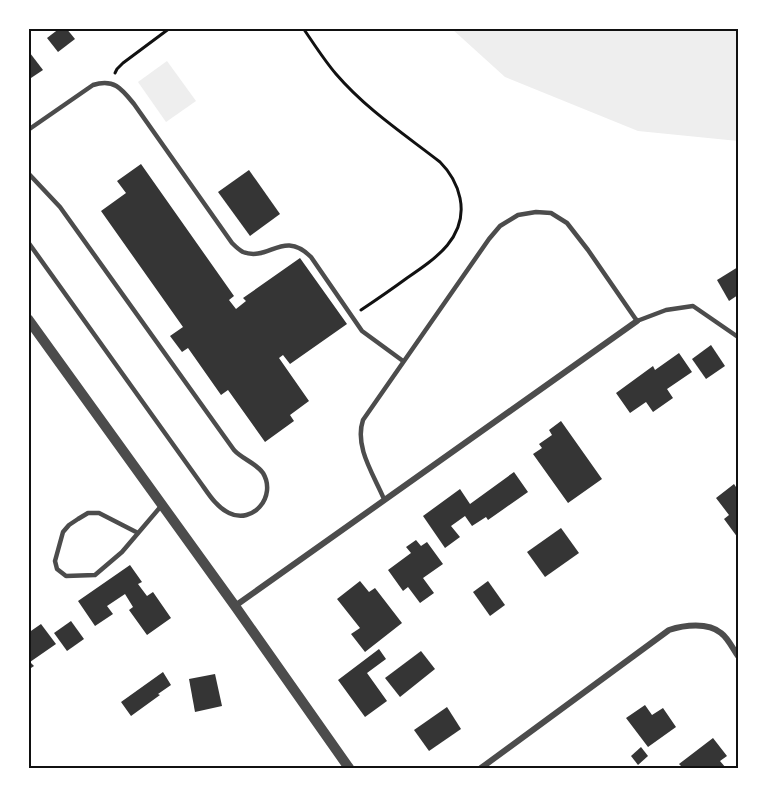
<svg xmlns="http://www.w3.org/2000/svg" width="767" height="797" font-family="'Fira Sans',sans-serif">
<style>
.green{fill:#eee}
.building{fill:#353535}
.lines{fill:none;stroke-linecap:round;stroke-linejoin:round}
.path{stroke:#111;stroke-width:3}
.service{stroke:#4c4c4c;stroke-width:4.5}
.minor{stroke:#4c4c4c;stroke-width:6}
.tertiary{stroke:#4c4c4c;stroke-width:10}
.neatline{fill:none;stroke:#111;stroke-width:2}
</style>
<rect width="100%" height="100%" fill="#fff"/>
<g class="green">
<polygon points="452,29 738,29 738,141 638,131 505,77"/>
<polygon points="167,61 196,101 166,122 138,82"/>
</g>
<g class="building">
<polygon points="60,28 66,28 75,39 58,52 47,38"/>
<polygon points="30,53 43,70 28,80 28,55"/>
<polygon points="141,164 234,296 229,300 236,309 246,301 243,298 300,258 347,324 290,364 283,355 279,358 309,401 290,415 294,421 265,442 228,390 221,395 188,348 182,352 170,336 183,327 101,211 126,193 117,181"/>
<polygon points="249,170 280,214 250,236 218,192"/>
<polygon points="738,267 738,295 729,301 717,280"/>
<polygon points="711,345 725,366 706,379 692,359"/>
<polygon points="679,353 692,372 667,389 673,398 653,412 646,402 630,413 616,393 653,366 655,370"/>
<polygon points="561,421 602,479 568,503 533,454 542,448 539,444 552,435 549,430"/>
<polygon points="514,472 528,492 488,520 486,517 472,526 465,516 451,526 460,537 445,548 423,516 460,489 470,504"/>
<polygon points="734,484 738,490 738,538 724,519 729,515 716,498"/>
<polygon points="561,528 579,553 545,577 527,552"/>
<polygon points="416,540 421,546 427,542 443,564 423,578 434,593 420,603 408,587 403,591 388,570 411,553 406,547"/>
<polygon points="130,565 142,582 138,584 147,596 153,592 171,618 147,635 129,610 133,607 125,594 107,606 113,614 95,626 78,601"/>
<polygon points="360,581 369,592 375,588 402,623 365,652 351,634 360,628 337,599"/>
<polygon points="488,581 505,605 490,616 473,592"/>
<polygon points="71,621 84,639 67,651 54,633"/>
<polygon points="41,624 56,644 30,662 34,666 28,670 28,633"/>
<polygon points="379,649 386,659 367,673 387,701 365,717 338,680"/>
<polygon points="421,651 435,669 400,697 385,678"/>
<polygon points="163,672 171,685 158,694 160,695 131,716 121,702"/>
<polygon points="215,674 222,706 195,712 189,679"/>
<polygon points="645,705 652,715 663,708 676,727 648,747 626,718"/>
<polygon points="447,707 461,729 429,751 414,730"/>
<polygon points="713,738 727,756 720,761 726,768 683,768 679,764"/>
<polygon points="641,747 648,756 638,765 631,756"/>
</g>
<g class="lines">
<g class="path">
<path d="M303,28C314,44 324,60 336,74C366,109 404,134 440,162C450,172 457,184 460,198C468,237 435,259 407,278C392,289 376,300 361,310"/>
<polyline points="115,73 117,69 123,63 170,28"/>
</g>
<g class="service">
<path d="M28,130L93,85C114,78 122,89 134,104L232,243C235,246 239,250 243,252C269,262 283,229 311,257L362,331L403,361"/>
<path d="M28,173L60,207L234,450C242,459 256,463 263,473C277,496 253,525 229,513C216,507 208,493 200,482L28,242"/>
<path d="M384,499C374,475 354,447 363,420L489,239L500,226L518,215L536,212L551,213L567,223L588,250L637,321L666,310L693,306L738,337"/>
<polyline points="138,533 99,513 88,513 78,519 69,525 63,532 55,561 57,569 66,576 95,575 122,552 162,505"/>
</g>
<g class="minor">
<polyline points="235,606 637,321"/>
<path d="M481,768L669,630C684,625 708,622 721,633C728,638 733,649 738,656"/>
</g>
<polyline class="tertiary" points="28,319 235,606 349,768"/>
</g>
<rect width="767" height="797" fill="none" stroke="#ffffff" stroke-width="60"/>
<rect x="30" y="30" width="707" height="737" class="neatline"/>
</svg>
